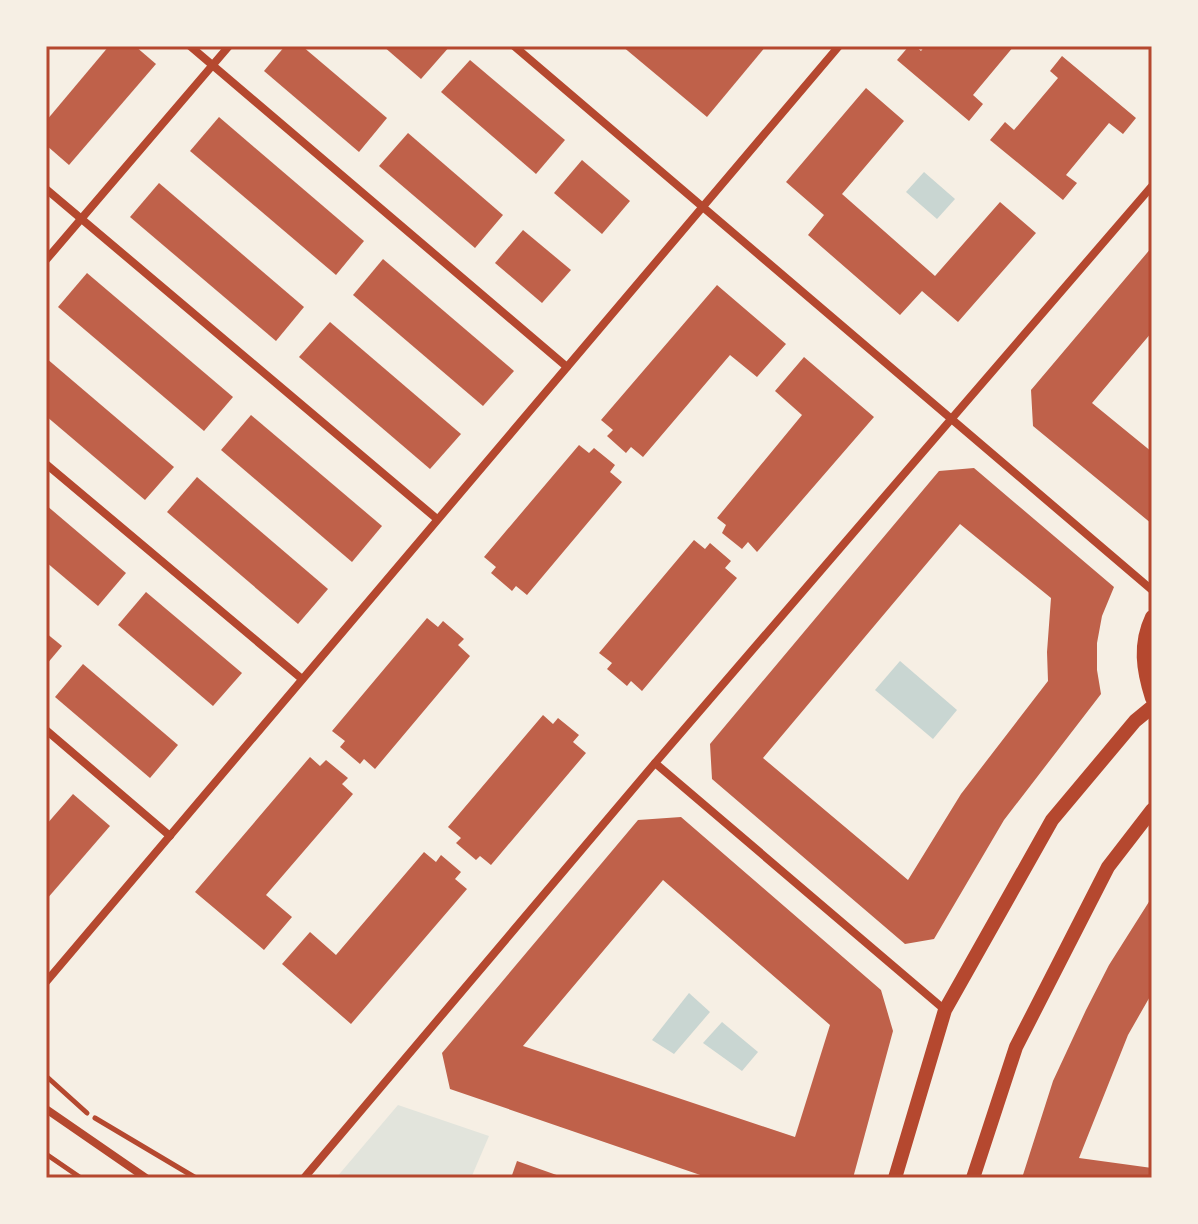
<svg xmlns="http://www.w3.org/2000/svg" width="1198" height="1224" font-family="'Source Sans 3',sans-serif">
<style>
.green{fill:#e2e4dc}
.water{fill:#c9d6d2}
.building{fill:#bf614a;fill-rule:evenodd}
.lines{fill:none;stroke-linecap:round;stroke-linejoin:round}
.path{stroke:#b5482f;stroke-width:5}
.minor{stroke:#b5482f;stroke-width:8}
.tertiary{stroke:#b5482f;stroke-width:14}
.neatline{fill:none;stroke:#b5482f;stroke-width:3}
</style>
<rect width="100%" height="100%" fill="#f6efe4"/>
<polygon class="green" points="398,1105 489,1136 471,1178 336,1178"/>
<g class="water">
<polygon points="924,172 955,199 937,219 906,192"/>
<polygon points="900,661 957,710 933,739 875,690"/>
<polygon points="689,993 710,1012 674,1054 652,1040"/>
<polygon points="722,1022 758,1052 742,1071 703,1043"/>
</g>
<g class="building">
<polygon points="109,46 135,46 156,64 69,165 46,145 46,121"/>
<polygon points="285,46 302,46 387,118 359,152 264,71"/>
<polygon points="383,46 450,46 421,79"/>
<polygon points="622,46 766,46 707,117"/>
<polygon points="909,46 915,46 921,51 925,46 1014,46 973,95 983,104 969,121 897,60"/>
<polygon points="1062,56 1136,118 1123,134 1109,123 1066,175 1077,183 1063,200 990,140 1005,122 1014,130 1058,78 1050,71"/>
<polygon points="470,60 565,140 536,174 441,92"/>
<polygon points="866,88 904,121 842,194 935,276 1000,202 1036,233 958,322 922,291 900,315 808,235 824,215 786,182"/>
<polygon points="219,117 364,241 336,275 190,151"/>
<polygon points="408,133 503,215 475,248 379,166"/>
<polygon points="582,160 630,201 602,234 554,193"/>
<polygon points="159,183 304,307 276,341 130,217"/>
<polygon points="523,230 571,270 542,303 495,263"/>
<polygon points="1152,247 1152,332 1092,403 1152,452 1152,524 1033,426 1031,390"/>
<polygon points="383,259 514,371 483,406 353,295"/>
<polygon points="87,273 233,397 204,431 58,307"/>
<polygon points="717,285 786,344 757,377 730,355 643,457 631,447 626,453 607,436 613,430 601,420"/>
<polygon points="330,322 461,434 430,469 299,357"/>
<polygon points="804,357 874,417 757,552 748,542 742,549 722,533 726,525 717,518 802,415 775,391"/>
<polygon points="46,358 174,467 145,500 46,416"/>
<polygon points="251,415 382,526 352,562 221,450"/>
<polygon points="579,445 589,453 594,448 615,465 610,472 622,482 527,595 516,586 512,591 491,573 496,567 484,557"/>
<path d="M974,468L1114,587L1102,616L1097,643V670L1101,694L1004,820L934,939L905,944L712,779L710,744L939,471ZM960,524L1051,598L1047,652L1048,681L961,794L908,880L763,758Z"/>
<polygon points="197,477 328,589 298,624 167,512"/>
<polygon points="46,505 126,573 98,606 46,562"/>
<polygon points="694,540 705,549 710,543 731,561 725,568 737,578 642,691 631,681 627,686 607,669 612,663 599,653"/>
<polygon points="146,592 242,673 213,706 118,625"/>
<polygon points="427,618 438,627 443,621 464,639 458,645 470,656 375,769 364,759 360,764 340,747 345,741 332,731"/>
<polygon points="46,633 62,646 46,665"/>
<polygon points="83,664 178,745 150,778 55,697"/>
<polygon points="543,715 553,724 558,718 579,735 573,742 586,753 491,865 480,856 476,860 456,843 461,838 448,827"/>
<polygon points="310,757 320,766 326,760 348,778 342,784 353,794 266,895 292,917 264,950 195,892"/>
<polygon points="73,794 110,826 46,900 46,825"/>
<path d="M681,817L881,990L893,1031L853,1178H709L450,1089L442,1053L638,820ZM663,880L830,1025L795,1137L523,1046Z"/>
<polygon points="424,852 436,862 441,855 461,872 455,879 467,889 351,1024 282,964 310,932 336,955"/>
<polygon points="1152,897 1152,993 1128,1035 1079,1158 1152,1168 1152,1178 1022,1178 1053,1081 1086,1010 1109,965"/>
<polygon points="517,1161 565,1178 511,1178"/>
</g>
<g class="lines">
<g class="path">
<polyline points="46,1076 87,1113"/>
<polyline points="95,1118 196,1178"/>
<polyline points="46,1154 81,1178"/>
</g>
<g class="minor">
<polyline points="190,46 567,367"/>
<polyline points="514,46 1152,590"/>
<polyline points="46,189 437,519"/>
<polyline points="46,260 229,46"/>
<polyline points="46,464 302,679"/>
<polyline points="46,730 170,836"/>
<polyline points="655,763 945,1010"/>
<polyline points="46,982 839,46"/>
<polyline points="46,1109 146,1178"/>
<polyline points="304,1178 655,763 1152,186"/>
</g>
<g class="tertiary">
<path d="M1152,617C1139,644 1143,670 1152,698"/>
<polyline points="895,1178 945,1010 1052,820 1135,721 1152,707"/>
<polyline points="973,1178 1016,1047 1108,867 1152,810"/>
</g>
</g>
<rect width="1198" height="1224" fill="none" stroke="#f6efe4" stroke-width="96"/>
<rect x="48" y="48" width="1102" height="1128" class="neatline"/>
</svg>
